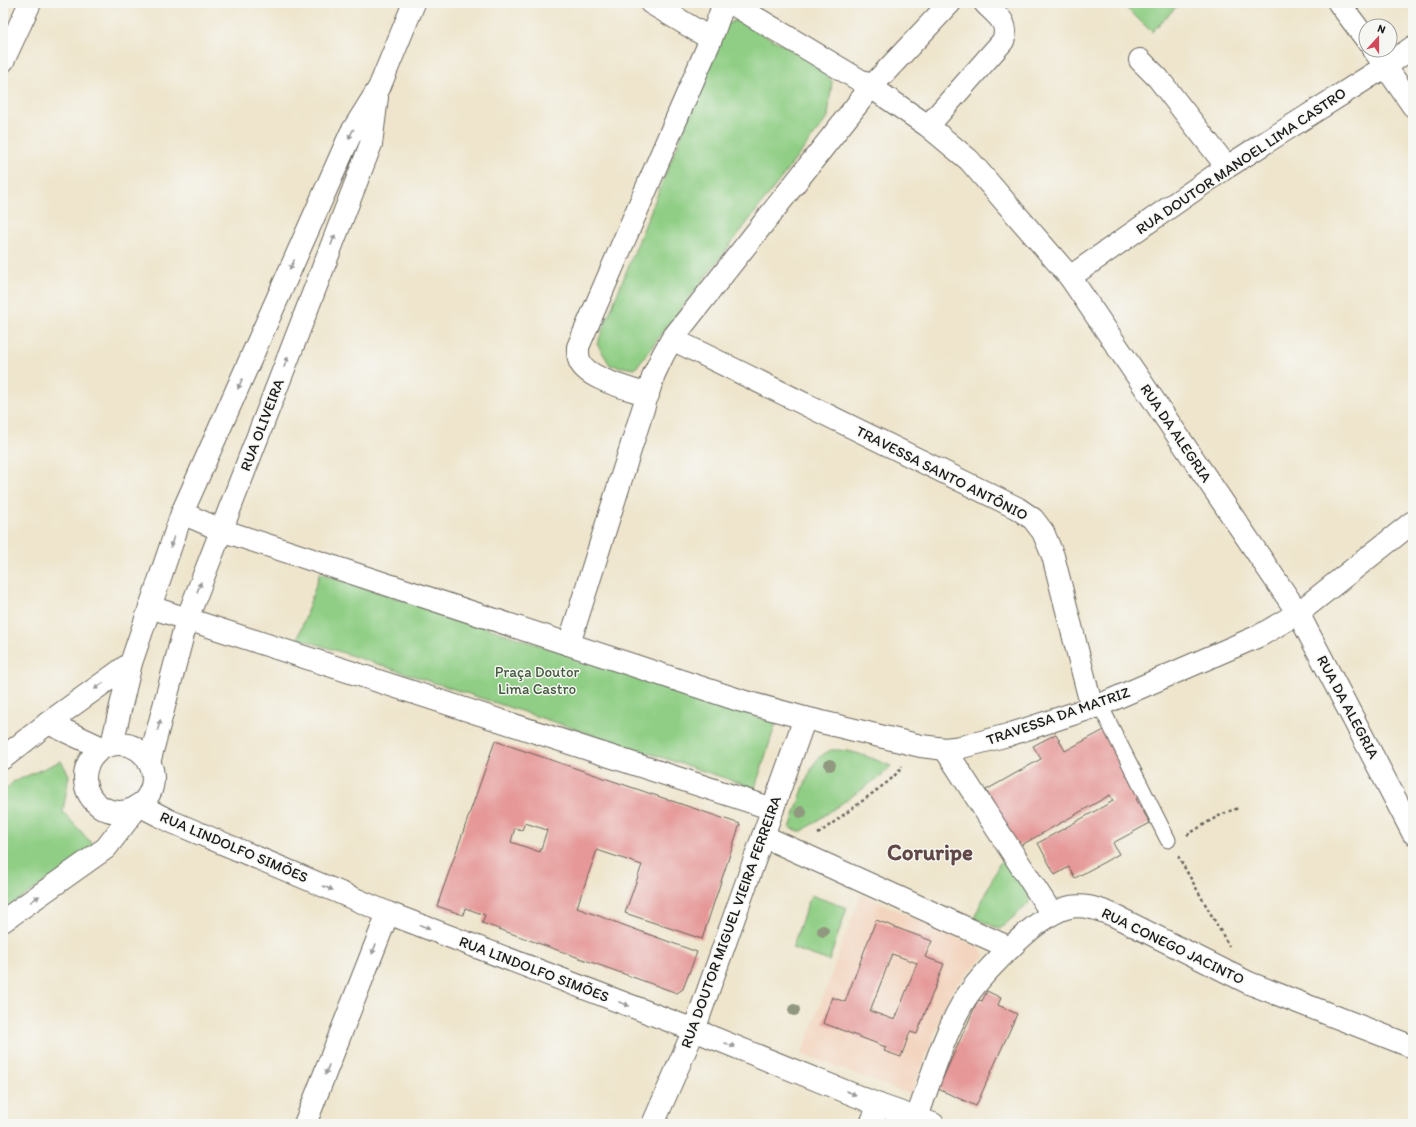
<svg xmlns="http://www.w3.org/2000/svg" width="1416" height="1127" font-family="Itim,sans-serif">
  <rect width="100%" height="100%" fill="#f6f6f2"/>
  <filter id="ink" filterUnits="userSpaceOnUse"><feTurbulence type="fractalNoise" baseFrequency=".025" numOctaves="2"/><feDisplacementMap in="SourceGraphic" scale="8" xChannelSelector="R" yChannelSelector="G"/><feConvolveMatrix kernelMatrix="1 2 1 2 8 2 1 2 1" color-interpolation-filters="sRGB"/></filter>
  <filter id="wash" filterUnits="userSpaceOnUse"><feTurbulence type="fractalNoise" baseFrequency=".012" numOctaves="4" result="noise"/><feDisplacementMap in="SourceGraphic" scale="16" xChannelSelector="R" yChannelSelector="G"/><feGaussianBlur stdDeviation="0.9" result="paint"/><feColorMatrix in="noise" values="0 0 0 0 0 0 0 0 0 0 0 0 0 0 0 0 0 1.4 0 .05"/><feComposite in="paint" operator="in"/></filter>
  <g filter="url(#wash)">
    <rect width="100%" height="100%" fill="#eee5cc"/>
    <!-- built -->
    <path fill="#f3d4be" d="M 861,894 L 979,947 L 985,956 L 957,984 L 947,1000 L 911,1095 L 802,1054 Z"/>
    <!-- green -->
    <path fill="#8fce84" stroke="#567550" d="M 1121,3 L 1180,3 L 1152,32 Z
      M 736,20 L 813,61 L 832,81 L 828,117 L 635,369 L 610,365 L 597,344 L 726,25 Z
      M 320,573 L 776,723 L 755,788 L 298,638 Z
      M 831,750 C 852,749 871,758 891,766 L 882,775 L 801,832 L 790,828 C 797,808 805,778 816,761 C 820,756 825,753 831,750 Z
      M 61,761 L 69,775 L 63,812 L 97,849 L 3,910 L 3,792 L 13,782 Z
      M 1008,856 L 1032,898 L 1028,904 L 1000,929 L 974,918 L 999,864 Z
      M 811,895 L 847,908 L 829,961 L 792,948 Z"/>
    <g id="blocks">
      <!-- building -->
      <path fill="#e59897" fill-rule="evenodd" d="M 1106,729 L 1139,797 L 1136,799 L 1150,823 L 1113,843 L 1119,854 L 1075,878 L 1069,867 L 1055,875 L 1038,843 L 1113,801 L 1110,795 L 1018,847 L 986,790 L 1041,759 L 1033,746 L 1056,734 L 1065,751 Z
        M 495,741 L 740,824 L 702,939 L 625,913 L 642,865 L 597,850 L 579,901 L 577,908 L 697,952 L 683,989 L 677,993 L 482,923 L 485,915 L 465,908 L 463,915 L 437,906 ZM 525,823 L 547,830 L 540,852 L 511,842 L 515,828 L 522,830 Z
        M 876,920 L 932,941 L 925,957 L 944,964 L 917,1034 L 910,1032 L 901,1057 L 884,1051 L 886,1047 L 823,1023 L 832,997 L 845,1002 ZM 892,954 L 917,963 L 895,1020 L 870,1011 Z
        M 987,991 L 1001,998 L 998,1005 L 1017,1014 L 976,1106 L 938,1089 L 978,1000 L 982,1001 Z"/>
    </g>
  </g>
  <g filter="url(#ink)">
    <use href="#blocks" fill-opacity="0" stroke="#66625a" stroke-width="1"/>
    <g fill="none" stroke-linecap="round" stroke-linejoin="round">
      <!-- service casing -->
      <g stroke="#66625a" stroke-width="17">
        <path id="service" d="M 1100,705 L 1168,840"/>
      </g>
      <!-- pedestrian casing -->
      <g stroke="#66625a" stroke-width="24">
        <path id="pedestrian" d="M 945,749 L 1052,914
          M 763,836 L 1010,948"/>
      </g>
      <!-- minor casing -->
      <g stroke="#66625a" stroke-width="24">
        <path id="minor" d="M 651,3 L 711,39
          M 1339,3 L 1366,39
          M 1374,50 L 1413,106
          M 1140,60 L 1158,78 L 1227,167
          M 3,61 L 30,3
          M 928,126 L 1003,41 C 1010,22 997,16 985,3
          M 1070,277 L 1227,167 L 1386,66 L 1413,47
          M 672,339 L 1017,508 L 1033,519 L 1043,532 L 1053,556 L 1092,708
          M 648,395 C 631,389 584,379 579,359 C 578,356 578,351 578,347 L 711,39 L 724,3
          M 150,607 L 773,809
          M 569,644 L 654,374 L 663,355 L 672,339 L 871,87 L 950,3
          M 3,758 L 48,723 L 102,748
          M 3,921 L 106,848 L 139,805
          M 917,1117 C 931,1079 942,1039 962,1004 C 977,978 1037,916 1066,908 C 1082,903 1098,909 1113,915 L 1249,983 L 1413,1047
          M 653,1124 L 694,1030 L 805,718
          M 871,1124 L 879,1105"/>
      </g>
      <!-- tertiary casing -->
      <g stroke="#66625a" stroke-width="24">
        <path id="tertiary" d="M 731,3 L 871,87 L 928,126 L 969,160 L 1070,277 L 1298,613 L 1413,833
          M 182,513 L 221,530 L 742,701 L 805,718 L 921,746 L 945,749 L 962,747 L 1008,735 L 1100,705 L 1261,635 L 1298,613 L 1413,522
          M 48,723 L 131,663
          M 112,744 L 131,663 L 182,513 L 351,133 L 379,88 L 414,3
          M85 778a34 34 0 1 1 68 0a34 34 0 1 1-68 0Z
          M 149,763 L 187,619 L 371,144 L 377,97
          M 139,805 L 170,821 L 388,913 L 694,1030 L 879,1105 L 933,1124
          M 305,1124 L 388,913"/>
      </g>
      <!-- path -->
      <path stroke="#66625a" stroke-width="2.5" stroke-dasharray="3 3" stroke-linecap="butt" d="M 818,834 L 889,781 L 899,771 L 902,766
        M 1187,835 C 1204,825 1220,813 1239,808
        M 1178,856 L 1229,946"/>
      <!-- service -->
      <use href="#service" stroke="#fff" stroke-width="15"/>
      <!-- pedestrian -->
      <use href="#pedestrian" stroke="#fff" stroke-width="22"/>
      <!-- minor -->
      <use href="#minor" stroke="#fff" stroke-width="22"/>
      <!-- tertiary -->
      <use href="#tertiary" stroke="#fff" stroke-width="22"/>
    </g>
    <!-- trees -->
    <g fill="#90997f">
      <circle cx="830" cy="765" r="6"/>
      <circle cx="801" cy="812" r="6"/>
      <circle cx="823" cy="931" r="6"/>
      <circle cx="794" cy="1010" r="6"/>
    </g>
    <!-- one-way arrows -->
    <defs><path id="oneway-solid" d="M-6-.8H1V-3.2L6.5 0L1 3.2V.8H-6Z"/></defs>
    <g fill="#999">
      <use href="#oneway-solid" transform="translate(351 134) rotate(117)"/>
      <use href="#oneway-solid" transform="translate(333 240) rotate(-69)"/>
      <use href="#oneway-solid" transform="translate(292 265) rotate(114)"/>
      <use href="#oneway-solid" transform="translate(286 362) rotate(-69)"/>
      <use href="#oneway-solid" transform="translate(240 384) rotate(114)"/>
      <use href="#oneway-solid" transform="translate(172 542) rotate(109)"/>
      <use href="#oneway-solid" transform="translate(199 587) rotate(-69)"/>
      <use href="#oneway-solid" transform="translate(99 686) rotate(144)"/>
      <use href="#oneway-solid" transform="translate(159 725) rotate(-75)"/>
      <use href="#oneway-solid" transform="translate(328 888) rotate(23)"/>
      <use href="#oneway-solid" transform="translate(35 899) rotate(-35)"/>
      <use href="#oneway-solid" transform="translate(425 927) rotate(21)"/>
      <use href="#oneway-solid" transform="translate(374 949) rotate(111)"/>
      <use href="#oneway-solid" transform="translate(624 1004) rotate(21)"/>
      <use href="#oneway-solid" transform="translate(730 1045) rotate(22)"/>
      <use href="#oneway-solid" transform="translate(327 1070) rotate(111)"/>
      <use href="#oneway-solid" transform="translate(851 1093) rotate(22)"/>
    </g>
  </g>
  <g text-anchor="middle" stroke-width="3" stroke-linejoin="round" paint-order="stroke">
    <!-- street labels -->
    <g font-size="15" fill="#1c1c1c" stroke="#f6f6f2">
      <text transform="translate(1241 161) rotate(-34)" y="5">RUA DOUTOR MANOEL LIMA CASTRO</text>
      <text transform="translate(262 425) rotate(-69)" y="5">RUA OLIVEIRA</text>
      <text transform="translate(1176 433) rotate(56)" y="5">RUA DA ALEGRIA</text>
      <text transform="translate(942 473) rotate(27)" y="5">TRAVESSA SANTO ANTÔNIO</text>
      <text transform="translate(1348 707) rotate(62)" y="5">RUA DA ALEGRIA</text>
      <text transform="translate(1058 716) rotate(-19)" y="5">TRAVESSA DA MATRIZ</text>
      <text transform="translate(234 847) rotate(23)" y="5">RUA LINDOLFO SIMÕES</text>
      <text transform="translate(731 922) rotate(-70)" y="5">RUA DOUTOR MIGUEL VIEIRA FERREIRA</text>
      <text transform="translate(1173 946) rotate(26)" y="5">RUA CONEGO JACINTO</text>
      <text transform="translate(534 969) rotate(21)" y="5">RUA LINDOLFO SIMÕES</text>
    </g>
    <!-- park labels -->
    <g font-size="15" fill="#445a40" stroke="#f6f6f2">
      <text x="537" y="677">Praça Doutor<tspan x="537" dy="17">Lima Castro</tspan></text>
    </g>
    <!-- town labels -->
    <g font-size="23" font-weight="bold" fill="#624747" stroke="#f6f6f2">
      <text x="930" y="860">Coruripe</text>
    </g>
  </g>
  <!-- margin -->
  <rect width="1416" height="1127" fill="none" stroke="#f6f6f2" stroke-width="16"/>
  <!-- north arrow -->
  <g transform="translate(1378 38) rotate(21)"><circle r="19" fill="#f6f6f2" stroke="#9f9f9c"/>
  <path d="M0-3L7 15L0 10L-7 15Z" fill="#d1495b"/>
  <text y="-6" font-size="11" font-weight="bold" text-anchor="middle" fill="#1c1c1c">N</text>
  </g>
</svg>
